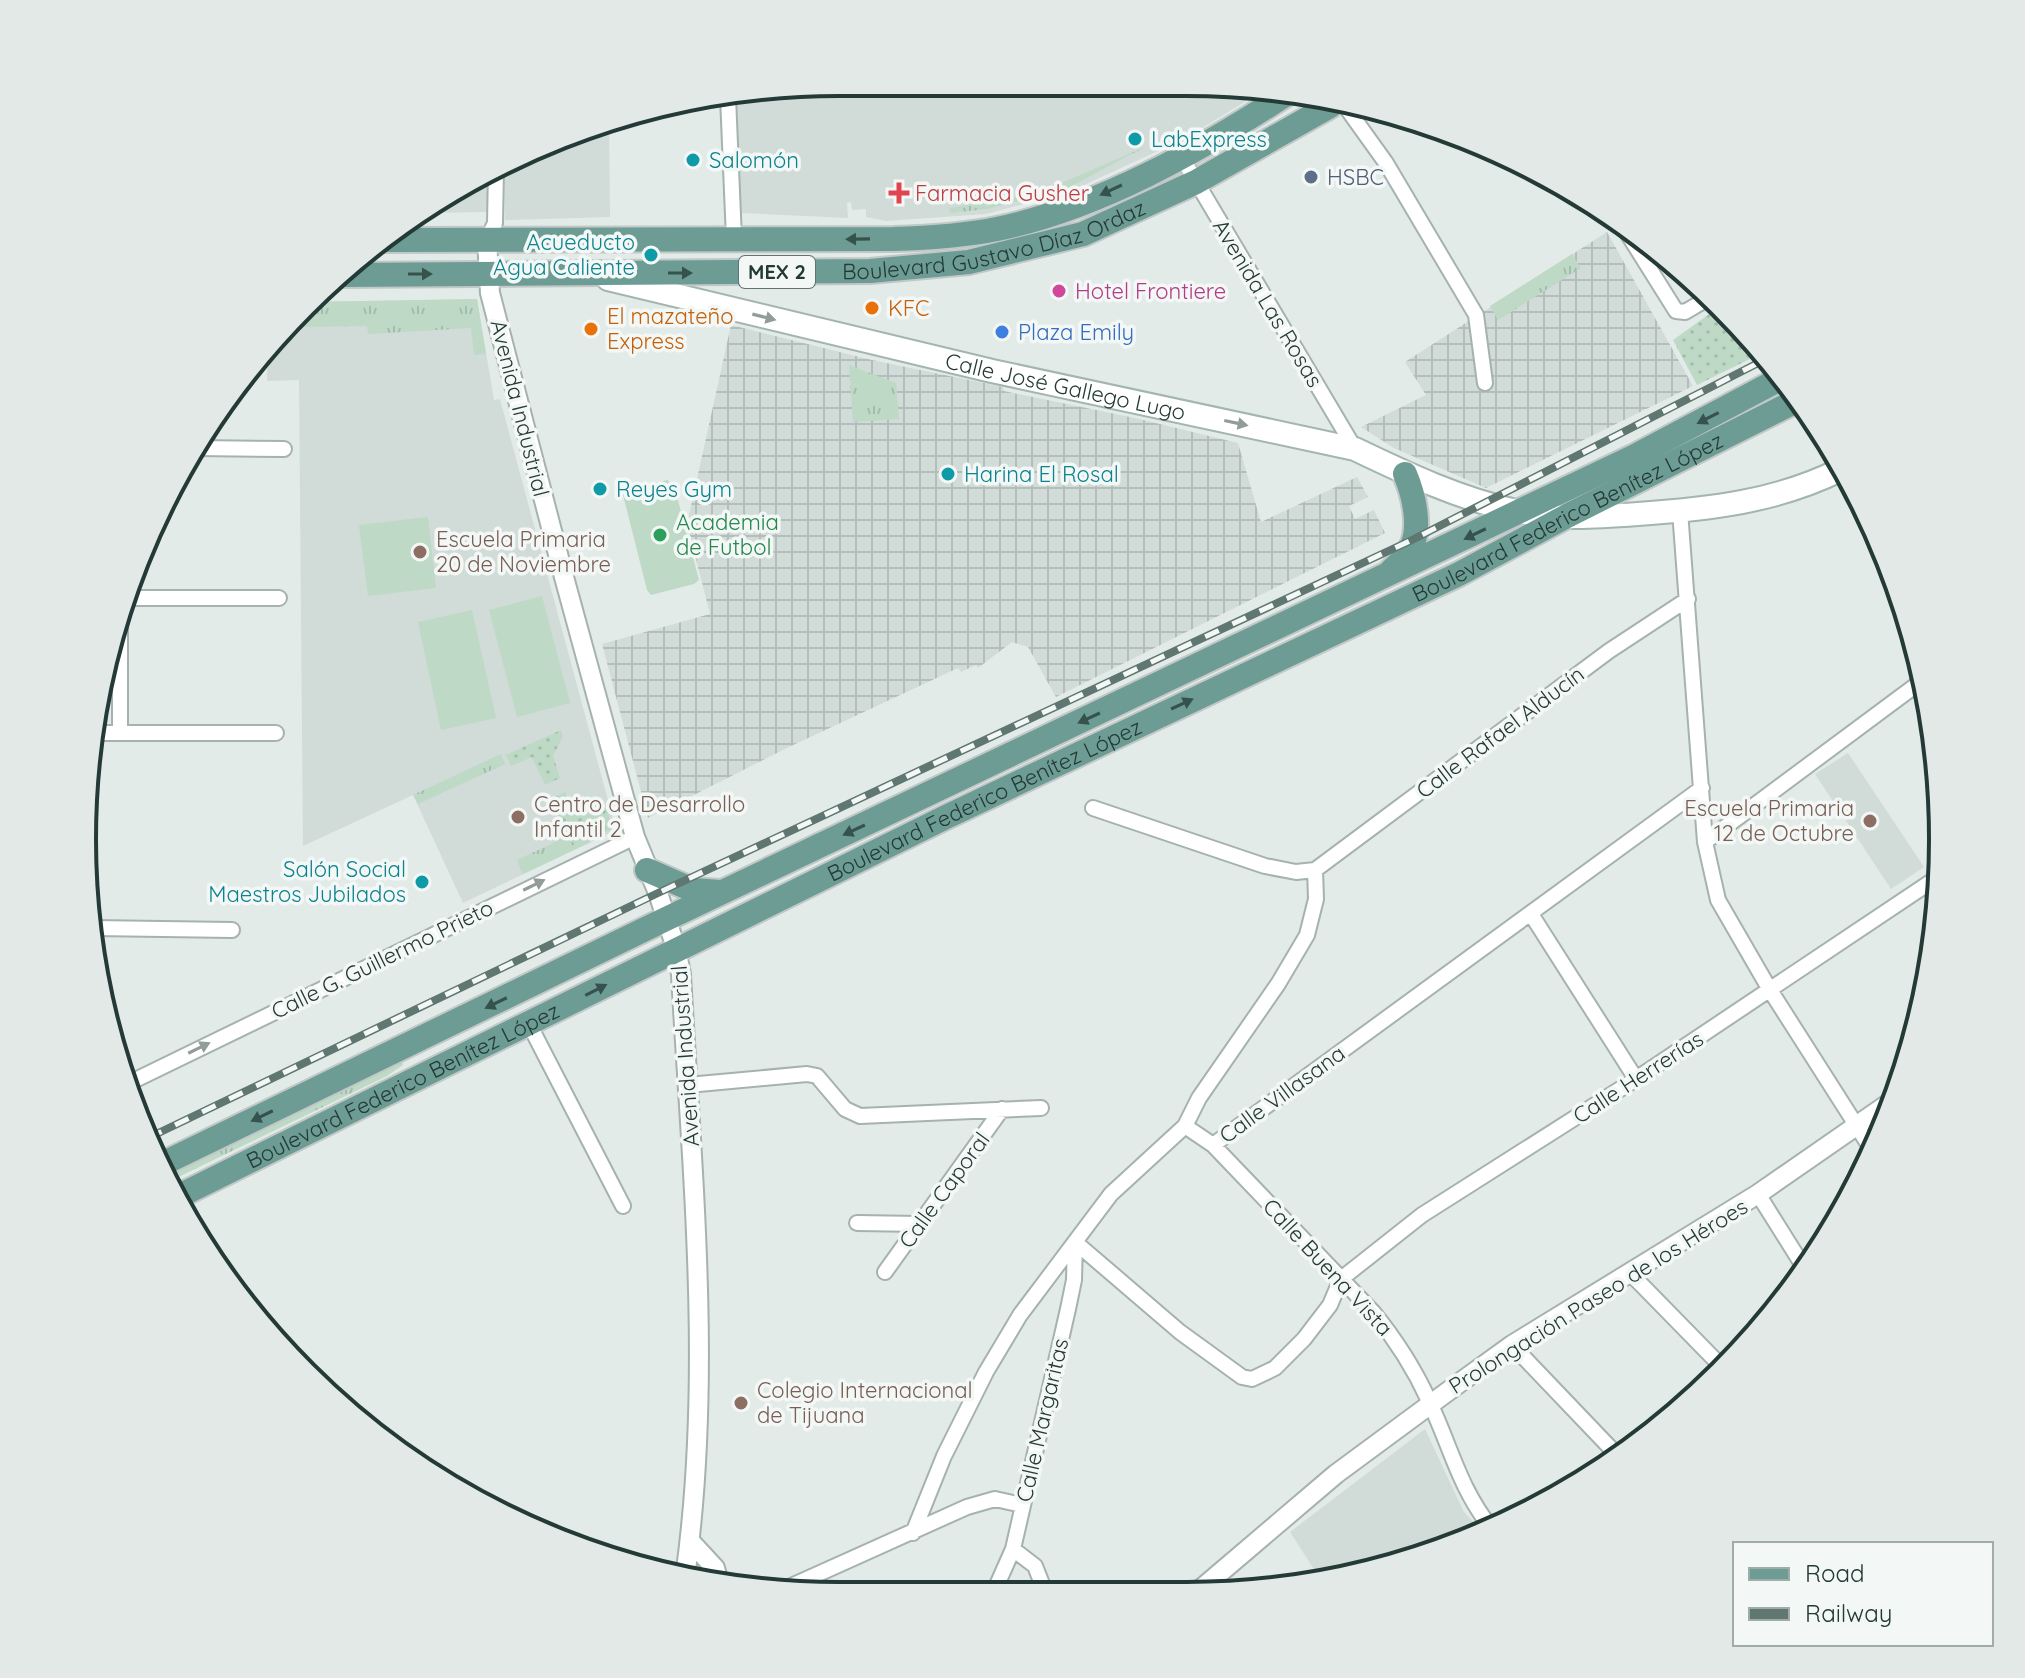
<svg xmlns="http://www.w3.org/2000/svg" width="2025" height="1678" font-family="Quicksand,sans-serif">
  <defs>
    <pattern id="industrial-grid" width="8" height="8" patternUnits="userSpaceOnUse" patternTransform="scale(2)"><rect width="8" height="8" fill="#d1dbd7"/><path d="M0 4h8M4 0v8" fill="none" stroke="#b3bdb9"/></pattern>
    <pattern id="grass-tufts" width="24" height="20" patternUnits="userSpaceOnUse" patternTransform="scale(2)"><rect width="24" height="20" fill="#bedac7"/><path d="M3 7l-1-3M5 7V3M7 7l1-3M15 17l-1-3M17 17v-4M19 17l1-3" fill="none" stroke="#a3bcac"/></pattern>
    <pattern id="park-dots" width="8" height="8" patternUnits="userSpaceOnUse" patternTransform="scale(2)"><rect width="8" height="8" fill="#bedac7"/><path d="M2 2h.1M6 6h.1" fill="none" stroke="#a3bcac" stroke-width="1.8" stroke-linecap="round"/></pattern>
  </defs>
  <rect width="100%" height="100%" fill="#e3ebe8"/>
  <!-- built -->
  <path fill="#d1dbd7" d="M 839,82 L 1236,84 L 1264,90 L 1186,138 L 1069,192 L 986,214 L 886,221 L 866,217 L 866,209 L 852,210 L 851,202 L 847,203 L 848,218 L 740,213 L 735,96 Z
    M 609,122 L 610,217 L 505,220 L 504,165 Z
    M 472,179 L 488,179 L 487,212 L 422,213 L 461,183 Z
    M 477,299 L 494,400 L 500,399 L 616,830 L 463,903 L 413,795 L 303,846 L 299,380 L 267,381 L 267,349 L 306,302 Z
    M 1848,753 L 1924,867 L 1891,889 L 1815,774 Z
    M 1425,1429 L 1464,1512 L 1483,1532 L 1381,1570 L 1321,1580 L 1290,1532 Z"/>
  <!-- industrial -->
  <path fill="url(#industrial-grid)" d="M 1607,232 L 1693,386 L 1486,488 L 1394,448 L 1361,427 L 1426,395 L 1405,362 Z
    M 731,325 L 872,360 L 1003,387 L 1004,391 L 1135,418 L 1238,443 L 1261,522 L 1357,477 L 1368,497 L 1349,506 L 1355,519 L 1374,510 L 1385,533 L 1056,697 L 1028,647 L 1012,642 L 978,668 L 976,665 L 961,672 L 958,668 L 789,747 L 648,818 L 602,644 L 710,614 L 687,524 Z"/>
  <!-- grass -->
  <path fill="url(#grass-tufts)" d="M 1145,147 L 1068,188 L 987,209 L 950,213 L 949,208 L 1036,194 Z
    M 1572,254 L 1581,268 L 1498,320 L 1490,306 Z
    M 477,299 L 486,354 L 474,355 L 471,328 L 368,334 L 367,326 L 299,327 L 299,310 L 306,302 Z
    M 849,365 L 896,383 L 899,419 L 853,422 Z
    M 501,754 L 505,764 L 418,804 L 413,795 Z
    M 568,836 L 573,847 L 590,839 L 591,842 L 523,874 L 517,860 Z
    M 402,1061 L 403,1065 L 387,1076 L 166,1183 L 160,1174 Z"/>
  <!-- park -->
  <path fill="url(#park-dots)" d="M 1722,305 L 1758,355 L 1697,385 L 1673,340 Z
    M 561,730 L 563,736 L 553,756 L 560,778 L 545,785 L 532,757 L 511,766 L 506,755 Z
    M 565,792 L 572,813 L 596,814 L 607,809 L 612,829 L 573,847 L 551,799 Z"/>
  <!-- garden -->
  <path fill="#bedac7" d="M 667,480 L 674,485 L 699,580 L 694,584 L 651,595 L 647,590 L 623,495 L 628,490 Z
    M 428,517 L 436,588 L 368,596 L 359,525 Z
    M 542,596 L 570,703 L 517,717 L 489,610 Z
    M 472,610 L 496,718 L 441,730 L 418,622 Z"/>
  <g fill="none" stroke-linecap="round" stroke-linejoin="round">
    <!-- minor casing -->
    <g stroke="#a6b2af" stroke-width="18">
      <path id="minor" d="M 728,97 L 734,239
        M 1348,110 L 1386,163 L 1476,315 L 1485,383
        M 1181,156 L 1355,449
        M 1619,220 L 1676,311 L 1685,312 L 1712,296
        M 487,240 L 495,223 L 496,169
        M 195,448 L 284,449
        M 1680,511 L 1705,842 L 1718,900 L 1770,990 L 1872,1150
        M 122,598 L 279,598
        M 95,733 L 276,733
        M 120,733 L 120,605
        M 1093,808 L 1265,866 L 1296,872 L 1315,870 L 1609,651 L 1688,599
        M 1705,842 L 1923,680
        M 1531,914 L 1636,1079
        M 93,928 L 232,930
        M 529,1024 L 623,1206
        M 129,1083 L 635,837
        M 688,1085 L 807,1074 L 817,1076 L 845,1109 L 860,1116 L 1041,1108
        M 1185,1126 L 1199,1098 L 1278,984 L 1307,935 L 1316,899 L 1315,870
        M 1213,1145 L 1373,1312 C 1396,1340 1414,1368 1429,1401 C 1451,1447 1459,1488 1492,1529
        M 1758,1194 L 1805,1269
        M 857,1223 L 920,1224
        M 1075,1242 L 1180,1332 L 1242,1377 L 1252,1379 L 1275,1368 L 1304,1339 L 1330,1305 L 1341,1279 L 1422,1215 L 1636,1079 L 1938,877
        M 885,1272 L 1002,1109
        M 1631,1274 L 1723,1368
        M 1512,1345 L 1619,1457
        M 913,1533 L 944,1456 L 986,1372 L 1020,1315 L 1111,1194 L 1185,1126 L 1213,1145 L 1702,788
        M 1013,1549 L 1035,1566 L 1046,1594
        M 778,1592 L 967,1507 L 995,1499 L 1022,1505
        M 993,1594 L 1013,1549 L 1068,1309 L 1074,1280 L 1075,1242"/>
    </g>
    <!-- tertiary casing -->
    <g stroke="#a6b2af" stroke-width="22">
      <path id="tertiary" d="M 487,240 L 490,293 L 564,577 L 635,837 L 658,893 L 676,948 L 681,974 C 692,1175 713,1377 685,1577
        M 690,1541 L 715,1568 L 719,1583
        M 1195,1594 L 1336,1474 L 1462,1381 L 1512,1345 L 1758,1194 L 1895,1099"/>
    </g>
    <!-- secondary casing -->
    <g stroke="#a2b5b0" stroke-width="26">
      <g id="secondary">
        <path id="s1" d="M 608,279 L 992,371 L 1355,449 C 1407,474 1460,499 1516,511 C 1555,520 1598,517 1638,514 C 1709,509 1775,502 1840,470"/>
      </g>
    </g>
    <!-- primary casing -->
    <g stroke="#c2c8c7" stroke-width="28">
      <g id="primary">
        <path d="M 386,240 L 893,239 C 928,238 963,236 997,229 C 1098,208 1199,151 1285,95"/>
        <path id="s2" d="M 342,275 L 870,271 L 969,262 L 1083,234 L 1196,182 L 1330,106"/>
        <path d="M 1392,570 C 1398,564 1406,558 1410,550 C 1422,529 1414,495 1405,474"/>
        <path d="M 647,870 L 693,890 L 720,892"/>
        <path d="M 158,1166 L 666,919 L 1633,457 L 1776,381"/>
        <path id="s3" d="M 175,1198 L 946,817 L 1459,574 L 1567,516 L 1792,403"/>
      </g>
    </g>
    <!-- minor -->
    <use href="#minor" stroke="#fff" stroke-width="14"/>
    <!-- tertiary -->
    <use href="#tertiary" stroke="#fff" stroke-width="18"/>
    <!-- secondary -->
    <use href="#secondary" stroke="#fff" stroke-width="22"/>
    <!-- primary -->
    <use href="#primary" stroke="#6c9c93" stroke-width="24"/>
    <!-- rail casing -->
    <g stroke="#5f7671" stroke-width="8">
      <path id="rail" d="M 148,1138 L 658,893 L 1414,539 L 1762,361"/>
    </g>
    <!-- rail -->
    <use href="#rail" stroke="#f3f8f6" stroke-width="5" stroke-dasharray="15" stroke-linecap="butt"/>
  </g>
  <!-- one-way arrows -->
  <defs><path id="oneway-solid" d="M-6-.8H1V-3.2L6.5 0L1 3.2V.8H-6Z" transform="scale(2)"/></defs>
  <g fill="#36524d">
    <use href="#oneway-solid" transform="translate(1111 190) rotate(155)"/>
    <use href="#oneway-solid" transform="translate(858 239) rotate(179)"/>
    <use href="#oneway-solid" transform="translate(680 273)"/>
    <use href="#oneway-solid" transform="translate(420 274)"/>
    <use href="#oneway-solid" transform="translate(1708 418) rotate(153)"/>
    <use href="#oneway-solid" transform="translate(1475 534) rotate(154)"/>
    <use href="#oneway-solid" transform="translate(1182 704) rotate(-25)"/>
    <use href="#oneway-solid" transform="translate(1089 718) rotate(155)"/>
    <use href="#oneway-solid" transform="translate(854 830) rotate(155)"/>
    <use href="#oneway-solid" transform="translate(596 990) rotate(-27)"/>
    <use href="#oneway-solid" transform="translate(496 1003) rotate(154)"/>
    <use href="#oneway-solid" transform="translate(262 1116) rotate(154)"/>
  </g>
  <g fill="#929c9a">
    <use href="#oneway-solid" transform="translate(764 317) rotate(14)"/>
    <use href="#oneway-solid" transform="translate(1236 423) rotate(12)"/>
    <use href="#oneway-solid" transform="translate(534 885) rotate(-26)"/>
    <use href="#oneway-solid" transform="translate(199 1048) rotate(-26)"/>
  </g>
  <!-- markers -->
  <g fill="#0f9aa8" stroke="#f3f8f6" stroke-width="3">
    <circle cx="1135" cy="139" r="8"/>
    <circle cx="693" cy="160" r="8"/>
    <circle cx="651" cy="255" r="8"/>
    <circle cx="948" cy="474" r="8"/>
    <circle cx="600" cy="489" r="8"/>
    <circle cx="422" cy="882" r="8"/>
  </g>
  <circle fill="#5c6f8a" stroke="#f3f8f6" stroke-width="3" cx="1311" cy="177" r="8"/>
  <path fill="#e0444e" stroke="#f3f8f6" stroke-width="3" d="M895 181h8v8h8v8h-8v8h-8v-8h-8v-8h8z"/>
  <circle fill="#d1479c" stroke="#f3f8f6" stroke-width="3" cx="1059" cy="291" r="8"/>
  <g fill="#e8710a" stroke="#f3f8f6" stroke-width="3">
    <circle cx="872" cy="308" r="8"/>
    <circle cx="591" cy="329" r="8"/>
  </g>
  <circle fill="#3f7fe0" stroke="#f3f8f6" stroke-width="3" cx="1002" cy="332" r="8"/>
  <circle fill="#2e9e5b" stroke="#f3f8f6" stroke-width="3" cx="660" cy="535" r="8"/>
  <g fill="#8d6e63" stroke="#f3f8f6" stroke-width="3">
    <circle cx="420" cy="552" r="8"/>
    <circle cx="518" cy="817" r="8"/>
    <circle cx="1870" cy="821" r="8"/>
    <circle cx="741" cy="1403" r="8"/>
  </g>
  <g text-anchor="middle" stroke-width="7" stroke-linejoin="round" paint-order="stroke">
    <!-- shield labels -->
    <rect fill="#f3f8f6" stroke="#627370" stroke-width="2" x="739" y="256" width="76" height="32" rx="6"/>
    <g font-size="20" font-weight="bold" fill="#243a36">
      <text x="777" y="279">MEX 2</text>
    </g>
    <!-- culture labels -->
    <g font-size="22" fill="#0d838f" stroke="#f3f8f6" text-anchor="start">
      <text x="1151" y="147">LabExpress</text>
      <text x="709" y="168">Salomón</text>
      <text x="635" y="250" text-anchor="end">Acueducto<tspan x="635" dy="25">Agua Caliente</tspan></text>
      <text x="964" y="482">Harina El Rosal</text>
      <text x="616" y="497">Reyes Gym</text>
      <text x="406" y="877" text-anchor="end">Salón Social<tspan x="406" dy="25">Maestros Jubilados</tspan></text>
    </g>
    <!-- service labels -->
    <g font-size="22" fill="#4e5e75" stroke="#f3f8f6" text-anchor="start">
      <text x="1327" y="185">HSBC</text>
    </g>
    <!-- health labels -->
    <g font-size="22" fill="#be3a42" stroke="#f3f8f6" text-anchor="start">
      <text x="915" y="201">Farmacia Gusher</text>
    </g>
    <!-- street labels -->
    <g font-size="22" fill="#243a36" stroke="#f3f8f6">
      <text dy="8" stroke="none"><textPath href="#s2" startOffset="656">Boulevard Gustavo Díaz Ordaz</textPath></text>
      <text transform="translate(1268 303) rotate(59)" y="8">Avenida Las Rosas</text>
      <text dy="8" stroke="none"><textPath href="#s1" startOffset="470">Calle José Gallego Lugo</textPath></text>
      <text transform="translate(520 408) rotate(76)" y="8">Avenida Industrial</text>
      <text dy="8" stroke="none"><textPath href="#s3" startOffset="1550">Boulevard Federico Benítez López</textPath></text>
      <text transform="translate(1500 732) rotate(-37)" y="8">Calle Rafael Alducín</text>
      <text dy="8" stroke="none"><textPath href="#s3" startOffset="902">Boulevard Federico Benítez López</textPath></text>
      <text transform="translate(382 959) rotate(-26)" y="8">Calle G. Guillermo Prieto</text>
      <text transform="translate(685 1056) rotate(-94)" y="8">Avenida Industrial</text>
      <text transform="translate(1638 1077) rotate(-33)" y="8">Calle Herrerías</text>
      <text dy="8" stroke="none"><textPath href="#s3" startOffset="254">Boulevard Federico Benítez López</textPath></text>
      <text transform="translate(1282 1094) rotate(-36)" y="8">Calle Villasana</text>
      <text transform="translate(944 1190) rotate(-54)" y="8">Calle Caporal</text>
      <text transform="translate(1328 1267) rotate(47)" y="8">Calle Buena Vista</text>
      <text transform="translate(1598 1296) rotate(-32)" y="8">Prolongación Paseo de los Héroes</text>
      <text transform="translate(1042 1420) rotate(-77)" y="8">Calle Margaritas</text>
    </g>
    <!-- hotel labels -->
    <g font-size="22" fill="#b23c85" stroke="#f3f8f6" text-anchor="start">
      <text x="1075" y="299">Hotel Frontiere</text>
    </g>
    <!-- food labels -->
    <g font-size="22" fill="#c56008" stroke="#f3f8f6" text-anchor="start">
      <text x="888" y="316">KFC</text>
      <text x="607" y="324">El mazateño<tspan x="607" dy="25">Express</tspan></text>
    </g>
    <!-- shop labels -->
    <g font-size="22" fill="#366cbe" stroke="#f3f8f6" text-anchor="start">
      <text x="1018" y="340">Plaza Emily</text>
    </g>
    <!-- leisure labels -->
    <g font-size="22" fill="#27864d" stroke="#f3f8f6" text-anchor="start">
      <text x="676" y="530">Academia<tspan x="676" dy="25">de Futbol</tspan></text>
    </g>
    <!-- education labels -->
    <g font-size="22" fill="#785e54" stroke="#f3f8f6" text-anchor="start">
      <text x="436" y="547">Escuela Primaria<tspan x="436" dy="25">20 de Noviembre</tspan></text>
      <text x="534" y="812">Centro de Desarrollo<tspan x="534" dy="25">Infantil 2</tspan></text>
      <text x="1854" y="816" text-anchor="end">Escuela Primaria<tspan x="1854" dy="25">12 de Octubre</tspan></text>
      <text x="757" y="1398">Colegio Internacional<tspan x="757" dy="25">de Tijuana</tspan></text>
    </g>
  </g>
  <!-- crop -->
  <path d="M0 0H2025V1678H0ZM839 96H1186A743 743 0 0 1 1929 839V839A743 743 0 0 1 1186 1582H839A743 743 0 0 1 96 839V839A743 743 0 0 1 839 96Z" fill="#e2e9e7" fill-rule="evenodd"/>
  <path fill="none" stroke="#243a36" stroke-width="4" d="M839 96H1186A743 743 0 0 1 1929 839V839A743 743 0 0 1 1186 1582H839A743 743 0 0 1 96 839V839A743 743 0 0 1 839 96Z"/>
  <!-- legend -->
  <rect x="1733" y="1542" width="260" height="104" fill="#f3f8f6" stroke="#a0aca9" stroke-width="2"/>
  <rect x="1749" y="1568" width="40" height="12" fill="#6c9c93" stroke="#a0aca9" stroke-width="2"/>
  <text x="1805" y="1582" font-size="24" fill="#243a36">Road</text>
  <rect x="1749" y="1608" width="40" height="12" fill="#5f7671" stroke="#a0aca9" stroke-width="2"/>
  <text x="1805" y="1622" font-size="24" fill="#243a36">Railway</text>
</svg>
